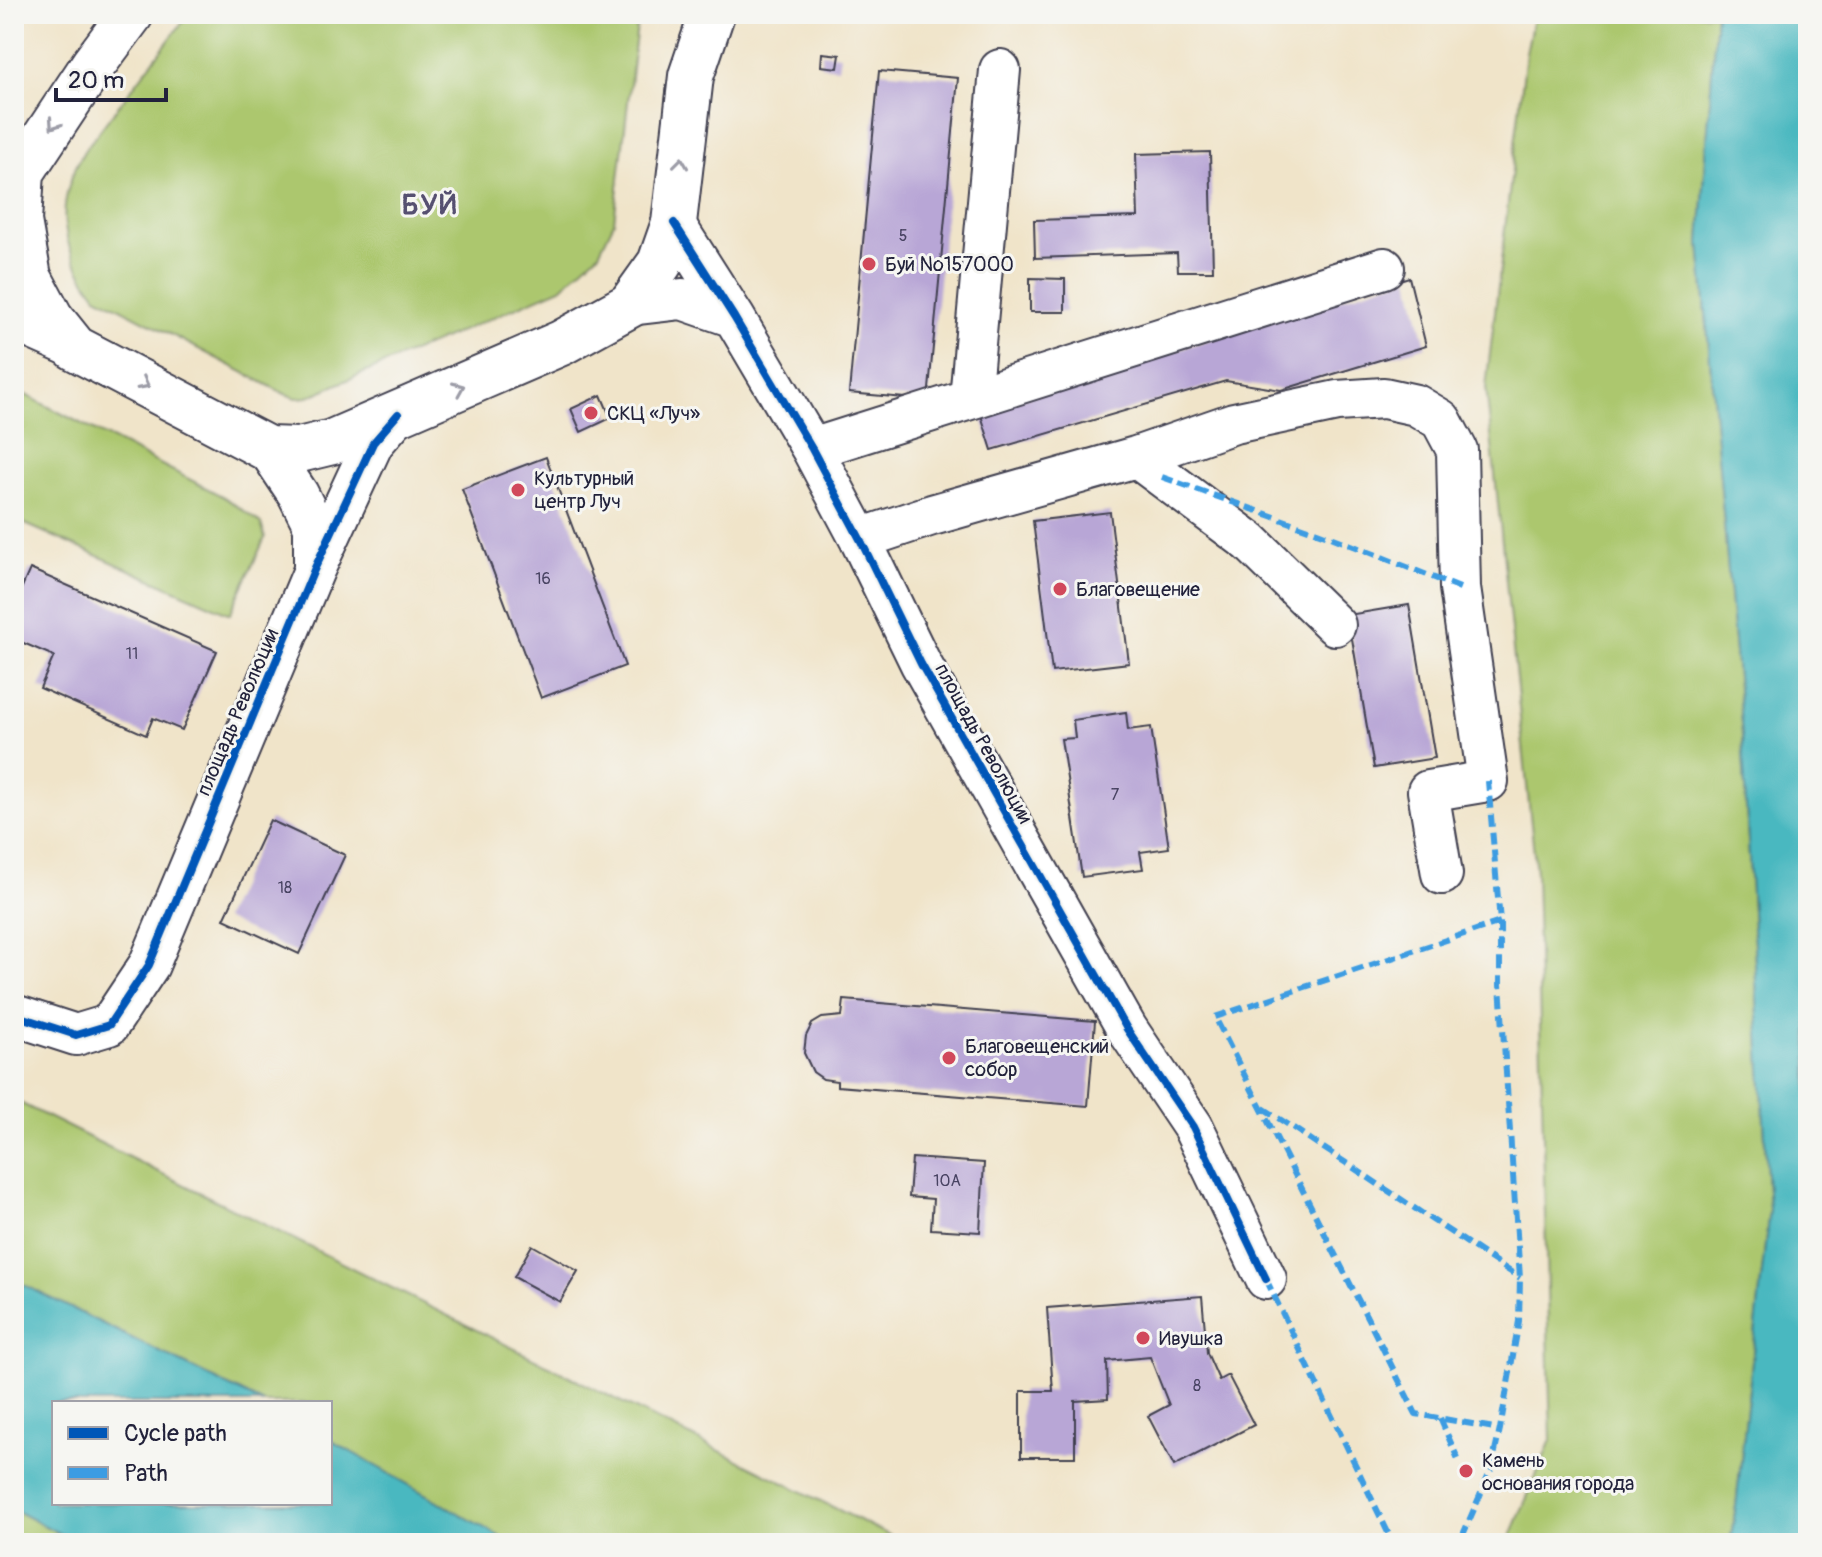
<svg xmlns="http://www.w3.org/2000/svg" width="1822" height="1557" font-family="Pangolin,sans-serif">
  <rect width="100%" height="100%" fill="#f6f6f2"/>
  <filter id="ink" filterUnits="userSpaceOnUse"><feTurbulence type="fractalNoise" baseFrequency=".0125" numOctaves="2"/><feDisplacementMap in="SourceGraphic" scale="16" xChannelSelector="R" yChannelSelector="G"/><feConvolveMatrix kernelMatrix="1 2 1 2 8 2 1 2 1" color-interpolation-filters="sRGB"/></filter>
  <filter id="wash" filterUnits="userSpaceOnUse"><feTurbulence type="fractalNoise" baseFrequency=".006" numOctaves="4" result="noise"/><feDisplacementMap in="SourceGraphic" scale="32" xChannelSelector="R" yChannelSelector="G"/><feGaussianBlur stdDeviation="1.8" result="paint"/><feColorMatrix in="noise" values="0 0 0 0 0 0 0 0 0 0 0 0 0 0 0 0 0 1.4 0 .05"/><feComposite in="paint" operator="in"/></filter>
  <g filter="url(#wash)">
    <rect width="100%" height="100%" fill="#f0e4c9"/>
    <!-- green -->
    <path fill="#acc76e" stroke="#677454" stroke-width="2" d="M 189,14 L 633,14 L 637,25 L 614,222 L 599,253 L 561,288 L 308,397 L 296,398 L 285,394 L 97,296 C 60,249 53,205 84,151 Z
      M 1534,14 L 1716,14 L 1700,243 L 1742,735 L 1769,1209 L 1736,1506 L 1730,1543 L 1508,1543 L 1551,1440 L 1536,873 L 1486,387 L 1526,53 Z
      M 14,389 L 224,497 L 261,523 L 265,538 L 230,614 L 14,519 Z
      M 14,1100 L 905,1543 L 511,1543 L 330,1440 L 330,1403 L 263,1403 L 14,1280 Z
      M 14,1510 L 78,1543 L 14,1543 Z"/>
    <!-- water -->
    <path fill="#49b8c0" stroke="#366d7e" stroke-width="2" d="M 1716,14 L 1808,14 L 1808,1543 L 1730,1543 L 1736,1506 L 1769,1209 L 1742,735 L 1700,243 Z
      M 14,1280 L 263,1403 L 54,1403 L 54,1503 L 330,1503 L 330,1440 L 511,1543 L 78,1543 L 14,1510 Z"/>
    <g id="blocks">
      <!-- building -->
      <path fill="#b8a6d6" d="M 822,53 L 840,55 L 838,68 L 821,66 Z
        M 879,71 L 958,78 L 928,400 L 849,393 Z
        M 1210,152 L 1213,271 L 1178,271 L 1177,253 L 1035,258 L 1034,220 L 1138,217 L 1136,154 Z
        M 1409,277 L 1426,346 L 1281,390 L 1226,381 L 992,450 L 980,412 Z
        M 1030,278 L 1065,279 L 1065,312 L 1030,312 Z
        M 601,395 L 611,418 L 581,432 L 571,409 Z
        M 546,457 L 625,666 L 541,698 L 462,489 Z
        M 1110,512 L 1129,663 L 1052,672 L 1033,521 Z
        M 30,569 L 217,651 L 182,730 L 153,718 L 146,735 L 40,688 L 54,656 L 14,639 L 14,605 Z
        M 1409,605 L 1435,758 L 1374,768 L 1348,615 Z
        M 1126,712 L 1128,730 L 1151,727 L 1169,848 L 1140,852 L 1143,869 L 1082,877 L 1061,739 L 1075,738 L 1073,720 Z
        M 270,820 L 345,855 L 299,954 L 224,919 Z
        M 844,1000 L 1095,1021 L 1088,1106 L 837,1086 L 837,1081 L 823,1079 L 813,1072 L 804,1053 L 806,1036 L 812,1024 L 822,1018 L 842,1016 Z
        M 912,1158 L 984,1163 L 980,1232 L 931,1229 L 933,1199 L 909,1197 Z
        M 532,1245 L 578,1271 L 560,1302 L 514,1277 Z
        M 1202,1296 L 1207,1353 L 1219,1380 L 1228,1375 L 1254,1425 L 1174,1466 L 1148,1416 L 1169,1405 L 1150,1357 L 1107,1361 L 1108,1399 L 1075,1401 L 1075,1457 L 1021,1457 L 1021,1391 L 1053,1391 L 1047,1308 Z"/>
    </g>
  </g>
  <g filter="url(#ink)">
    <use href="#blocks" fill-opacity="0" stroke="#413f50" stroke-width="2"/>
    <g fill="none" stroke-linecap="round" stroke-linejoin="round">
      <!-- minor casing -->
      <g stroke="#413f50" stroke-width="44">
        <path id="minor" d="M 674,223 L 734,317 L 812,449 L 860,539 L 921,664 L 1127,1029 L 1193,1127 L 1266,1279
          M 630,305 L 682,299 L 734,317
          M 14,321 L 75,348
          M 970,399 L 1000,70
          M 268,449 L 298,494 L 314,526 L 314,566
          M 812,449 L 1384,268
          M 1136,457 L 1250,542 L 1335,625
          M 860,539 L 932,515 L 1136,457 L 1234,423 L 1337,401 L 1384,398 L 1416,405 L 1441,420 L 1457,450 L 1460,588 L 1488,781 L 1428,791 L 1442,874
          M 14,1015 L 76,1035 L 109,1025 L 149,965 L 314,570 L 373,443 L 398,414"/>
      </g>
      <!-- major casing -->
      <g stroke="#413f50" stroke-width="48">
        <path id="major" d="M 131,14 L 93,65 L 22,172 L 19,221 L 29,277 L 51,318 L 75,348 L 268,449 L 299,450 L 332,442 L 561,343 L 630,305 L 660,263 L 674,223 L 691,76 L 712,14"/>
      </g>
      <!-- minor -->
      <use href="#minor" stroke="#fff" stroke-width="40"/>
      <!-- major -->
      <use href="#major" stroke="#fff" stroke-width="44"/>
      <!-- quiet -->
      <path stroke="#3c9ce2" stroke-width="6" stroke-dasharray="12 6" stroke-linecap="butt" d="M 1162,477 L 1331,537 L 1460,588
        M 1500,922 L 1215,1017 L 1416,1414 L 1500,1429
        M 1263,1108 L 1520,1278
        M 1266,1279 L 1393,1543
        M 1440,1418 L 1458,1459
        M 1462,1537 L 1491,1470 L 1500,1429 L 1519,1321 L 1520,1278 L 1500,985 L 1500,922 L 1488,781"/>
      <!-- cycleway casing -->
      <g stroke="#f6f6f2" stroke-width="13">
        <path id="cycleway" d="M 674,223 L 734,317 L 812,449 L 860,539 L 921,664 L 1127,1029 L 1193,1127 L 1266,1279
          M 14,1015 L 76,1035 L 109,1025 L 149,965 L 314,570 L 373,443 L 398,414"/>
      </g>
      <!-- cycleway -->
      <use href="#cycleway" stroke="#0057b8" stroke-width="8"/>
    </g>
    <!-- one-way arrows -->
    <defs><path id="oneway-chevron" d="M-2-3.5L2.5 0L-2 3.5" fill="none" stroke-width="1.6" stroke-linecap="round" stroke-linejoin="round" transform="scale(2)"/></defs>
    <g stroke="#9c9ca7">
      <use href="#oneway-chevron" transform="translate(54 124) rotate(124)"/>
      <use href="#oneway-chevron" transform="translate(681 163) rotate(-83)"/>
      <use href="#oneway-chevron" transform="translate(144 384) rotate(28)"/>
      <use href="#oneway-chevron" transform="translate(459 388) rotate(-23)"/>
    </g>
  </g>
  <!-- markers -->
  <g fill="#d1495b" stroke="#f6f6f2" stroke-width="3">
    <circle cx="869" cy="264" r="8"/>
    <circle cx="591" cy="413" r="8"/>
    <circle cx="518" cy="490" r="8"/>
    <circle cx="1060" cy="589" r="8"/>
    <circle cx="949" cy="1058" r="8"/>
    <circle cx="1143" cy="1338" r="8"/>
    <circle cx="1466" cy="1471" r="8"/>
  </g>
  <g text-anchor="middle" stroke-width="6" stroke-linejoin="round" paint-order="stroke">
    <!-- number labels -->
    <g font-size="16" fill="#484362">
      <text x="903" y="241">5</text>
      <text x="543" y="584">16</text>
      <text x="132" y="659">11</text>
      <text x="1115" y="800">7</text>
      <text x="285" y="893">18</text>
      <text x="947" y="1186">10А</text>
      <text x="1197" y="1391">8</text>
    </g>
    <!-- poi labels -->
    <g font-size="20" fill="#22223b" stroke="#f6f6f2" text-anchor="start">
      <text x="885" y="271">Буй №157000</text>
      <text x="607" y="420">СКЦ «Луч»</text>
      <text x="534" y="485">Культурный<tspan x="534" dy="23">центр Луч</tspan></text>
      <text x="1076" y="596">Благовещение</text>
      <text x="965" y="1053">Благовещенский<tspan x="965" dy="23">собор</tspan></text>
      <text x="1159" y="1345">Ивушка</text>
      <text x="1482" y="1467">Камень<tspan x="1482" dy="23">основания города</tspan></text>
    </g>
    <!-- street labels -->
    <g font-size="20" fill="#22223b" stroke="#f6f6f2">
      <text transform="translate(237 712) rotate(-67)" y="7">площадь Революции</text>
      <text transform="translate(984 743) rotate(61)" y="7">площадь Революции</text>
    </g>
    <!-- district labels -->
    <g font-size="28" font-weight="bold" letter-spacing="2" fill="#565071" stroke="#f6f6f2">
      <text x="430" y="214">БУЙ</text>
    </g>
  </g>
  <!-- margin -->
  <rect width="1822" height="1557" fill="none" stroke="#f6f6f2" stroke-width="48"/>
  <!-- legend -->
  <rect x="52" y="1401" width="280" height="104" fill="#f6f6f2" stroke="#a1a1a9" stroke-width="2"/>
  <rect x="68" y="1427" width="40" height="12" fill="#0057b8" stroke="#a1a1a9" stroke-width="2"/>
  <text x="124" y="1441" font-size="24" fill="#22223b">Cycle path</text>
  <rect x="68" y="1467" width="40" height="12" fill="#3c9ce2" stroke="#a1a1a9" stroke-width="2"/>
  <text x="124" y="1481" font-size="24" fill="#22223b">Path</text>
  <!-- scale -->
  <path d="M56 88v12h110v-12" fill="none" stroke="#22223b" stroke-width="4"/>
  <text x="68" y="88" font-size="24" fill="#22223b" stroke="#f6f6f2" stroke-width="6" paint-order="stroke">20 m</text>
</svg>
